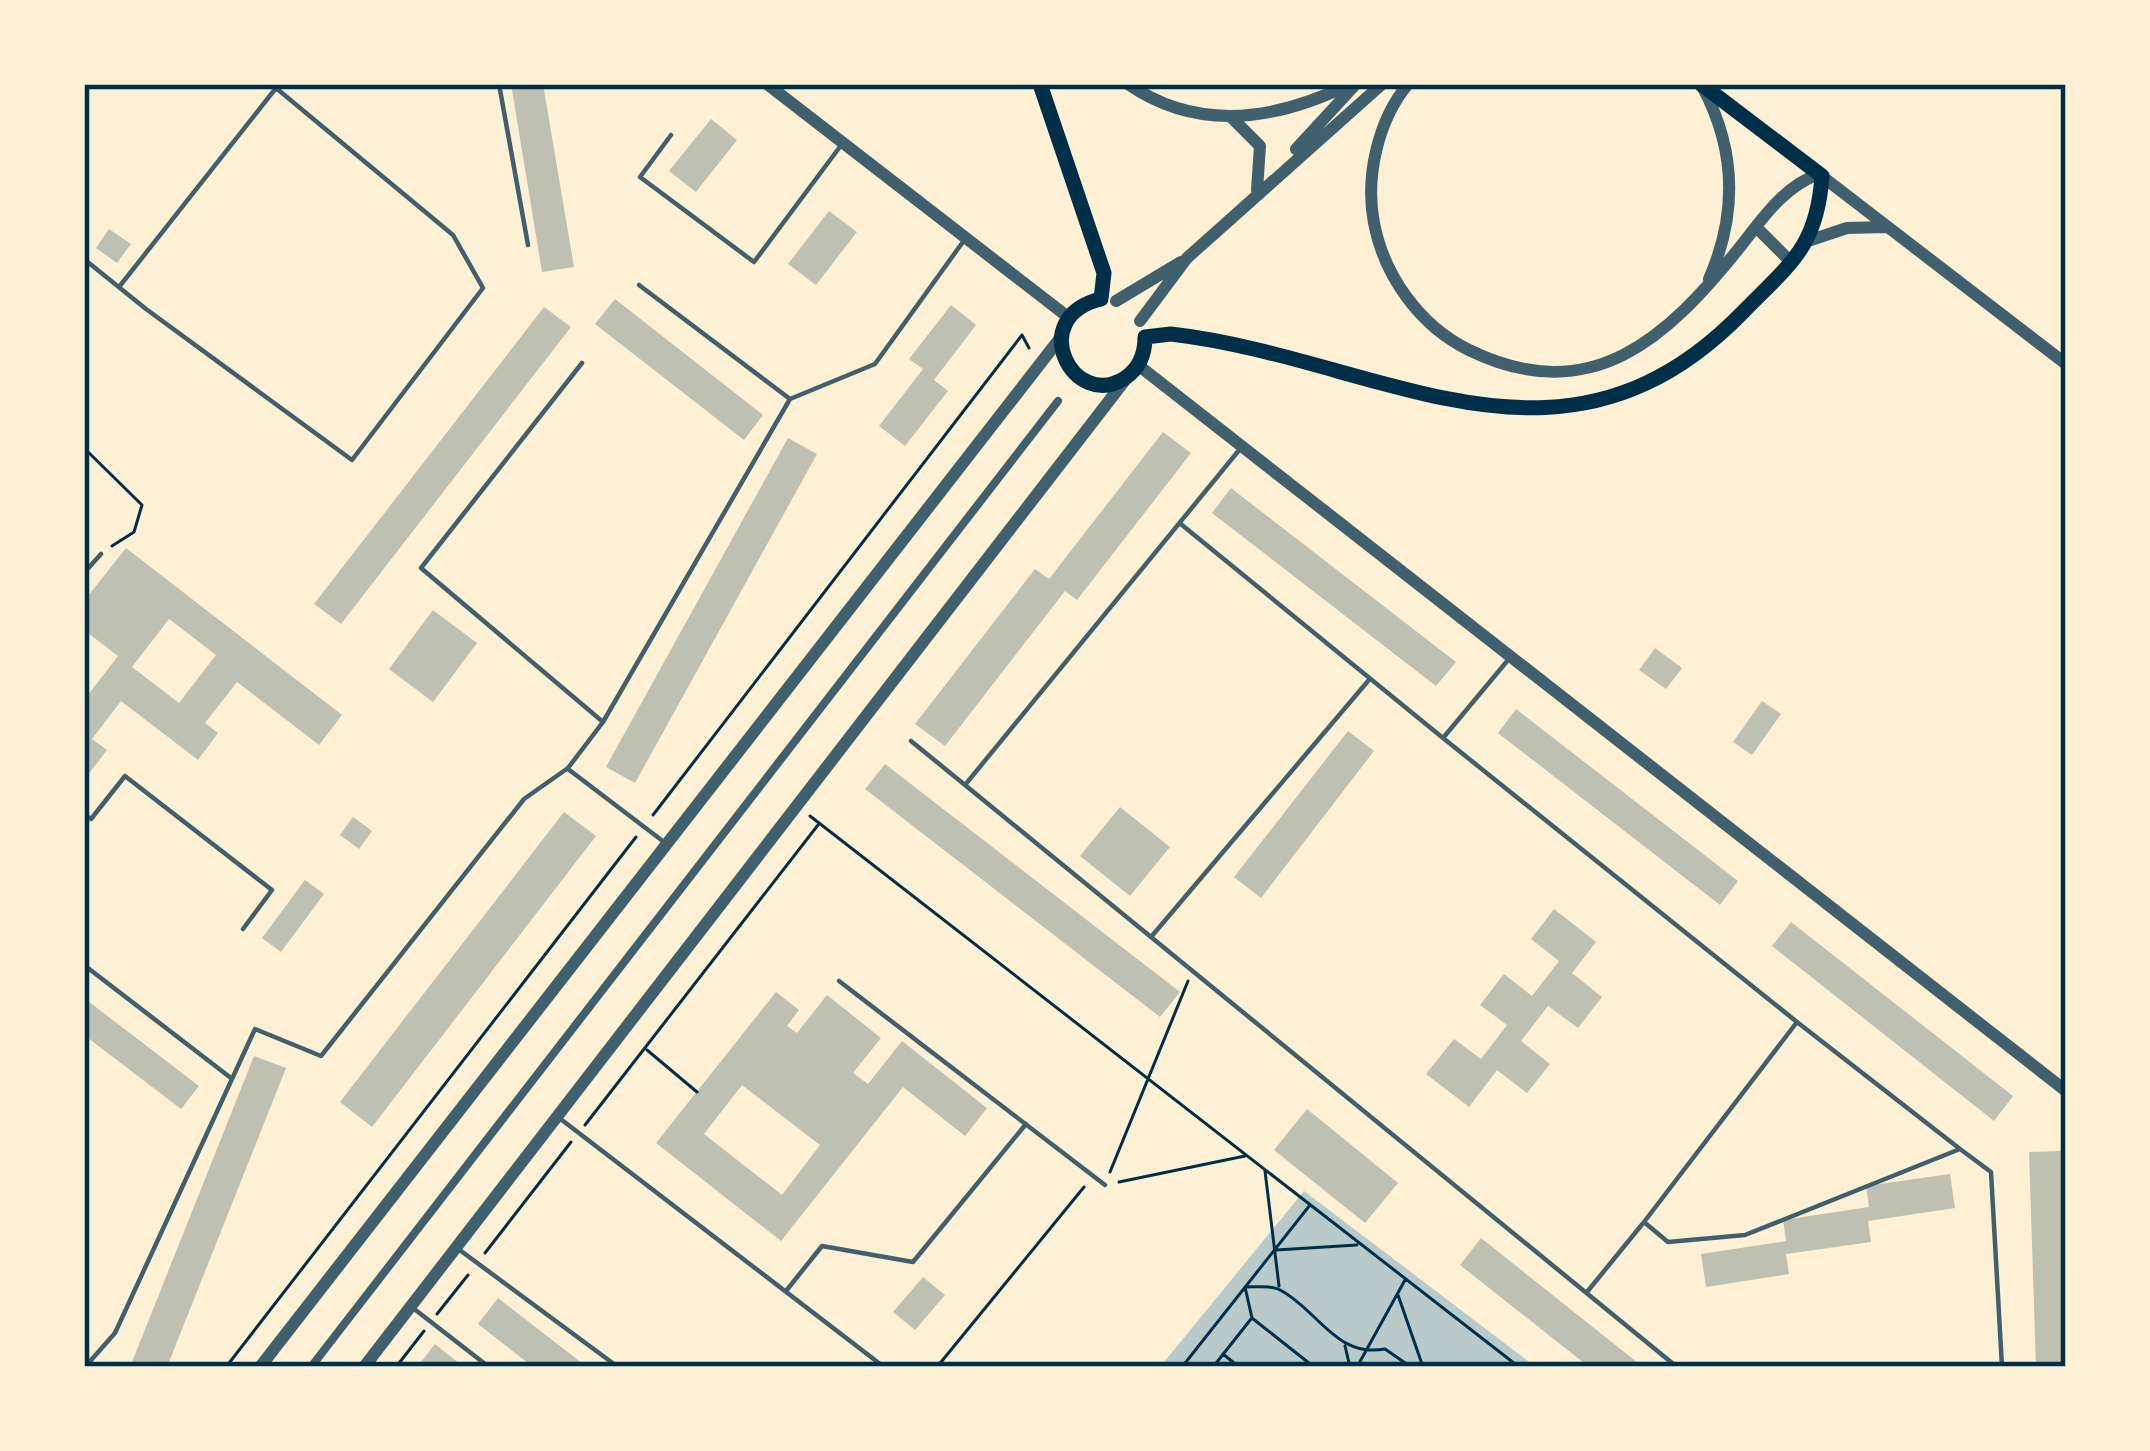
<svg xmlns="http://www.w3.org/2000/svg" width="2150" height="1451" font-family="'PT Sans Narrow',sans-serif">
  <rect width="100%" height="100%" fill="#fdf0d5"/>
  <!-- green -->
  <path fill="#b9caca" d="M 1304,1191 L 1536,1367 L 1160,1367 Z"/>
  <!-- building -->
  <path fill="#bec0b2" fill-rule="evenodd" d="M 511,84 L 543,84 L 574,267 L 542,272 Z
    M 711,119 L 737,140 L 696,192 L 669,171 Z
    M 829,211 L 857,232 L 816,285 L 788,264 Z
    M 109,229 L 131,244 L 117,263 L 96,248 Z
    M 615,299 L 763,415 L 744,440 L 595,324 Z
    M 951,305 L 976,325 L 934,380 L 948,391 L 905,446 L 879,426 L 923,369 L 909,359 Z
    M 544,307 L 571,327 L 341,624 L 314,604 Z
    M 1163,432 L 1191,453 L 1077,600 L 1065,591 L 945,746 L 915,724 L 1035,569 L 1049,579 Z
    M 788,438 L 817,454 L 635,783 L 606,767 Z
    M 1231,488 L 1456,662 L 1436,686 L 1212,513 Z
    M 126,548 L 342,715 L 319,745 L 237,682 L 205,723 L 218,733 L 198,760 L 121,701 L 92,739 L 107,750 L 84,780 L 84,700 L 118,656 L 84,630 L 84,601 ZM 169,619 L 216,655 L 179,703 L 132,667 Z
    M 433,610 L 477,643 L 433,702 L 389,669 Z
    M 1655,648 L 1682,668 L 1666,689 L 1639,670 Z
    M 1762,701 L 1781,714 L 1752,755 L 1733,742 Z
    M 1516,709 L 1738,881 L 1720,905 L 1498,733 Z
    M 1348,731 L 1374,751 L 1261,898 L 1234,877 Z
    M 885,764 L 1180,992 L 1160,1017 L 865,789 Z
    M 1120,807 L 1170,847 L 1130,896 L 1080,856 Z
    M 564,812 L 596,836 L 372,1127 L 340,1102 Z
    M 353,817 L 372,831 L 359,849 L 340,835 Z
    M 305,880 L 324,894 L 281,952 L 262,938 Z
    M 1554,909 L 1596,942 L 1572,973 L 1602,997 L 1578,1028 L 1548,1006 L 1521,1041 L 1550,1064 L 1527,1093 L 1497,1070 L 1469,1107 L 1426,1074 L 1454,1039 L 1481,1059 L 1507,1025 L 1480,1005 L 1504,974 L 1532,996 L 1559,961 L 1531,939 Z
    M 1791,922 L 2013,1096 L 1994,1121 L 1772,946 Z
    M 776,992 L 799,1010 L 787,1026 L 797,1033 L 827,995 L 881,1038 L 853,1073 L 868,1084 L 902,1041 L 987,1108 L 965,1136 L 903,1087 L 781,1241 L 656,1143 ZM 742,1085 L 820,1145 L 782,1195 L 704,1134 Z
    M 84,998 L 199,1086 L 181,1109 L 84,1035 Z
    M 254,1056 L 286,1068 L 167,1367 L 130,1367 Z
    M 1307,1109 L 1398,1183 L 1365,1223 L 1274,1150 Z
    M 2061,1151 L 2066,1367 L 2036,1367 L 2029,1152 Z
    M 1950,1174 L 1955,1208 L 1868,1221 L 1871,1242 L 1786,1254 L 1789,1274 L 1706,1287 L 1701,1254 L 1786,1241 L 1783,1220 L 1869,1207 L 1866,1186 Z
    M 1481,1238 L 1643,1367 L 1589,1367 L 1460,1265 Z
    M 923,1277 L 945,1295 L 915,1330 L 893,1312 Z
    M 498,1298 L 587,1367 L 533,1367 L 478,1324 Z
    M 435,1344 L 460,1364 L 458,1367 L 417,1367 Z"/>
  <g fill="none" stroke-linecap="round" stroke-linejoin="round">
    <!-- path -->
    <path stroke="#003049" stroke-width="3" d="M 84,448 L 142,505 L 134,532 L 112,546
      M 653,815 L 1022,335 L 1029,348
      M 810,816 L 1519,1367
      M 647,1050 L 697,1092
      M 585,1125 L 818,825
      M 1265,1171 L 1279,1286
      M 1110,1172 L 1188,981
      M 1119,1182 L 1245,1156
      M 1276,1250 L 1357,1245
      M 485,1253 L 571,1142
      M 1398,1295 L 1423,1367
      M 437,1314 L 468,1275
      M 1345,1346 L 1350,1367
      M 1223,1354 L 1239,1367
      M 226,1367 L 636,837
      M 396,1367 L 424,1331
      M 937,1367 L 1084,1187
      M 1182,1367 L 1310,1205
      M 1213,1367 L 1251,1319
      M 1314,1367 L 1252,1318 L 1245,1287 C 1257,1287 1273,1285 1282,1291 C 1319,1312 1337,1358 1385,1349 L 1411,1367
      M 1357,1367 L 1405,1280"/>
    <!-- service -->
    <path stroke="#3f606c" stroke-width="4.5" d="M 499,84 L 528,245
      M 671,135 L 640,177 L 754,262 L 842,144
      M 84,259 L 146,309 L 352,460 L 483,288 L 453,235 L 276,88 L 119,287
      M 639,285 L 790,399
      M 582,363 L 421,568 L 603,722
      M 1240,449 L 965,785 L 1677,1367
      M 1182,525 L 1443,738 L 1508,660
      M 84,573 L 101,554
      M 1443,738 L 1797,1022 L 1644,1222 L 1668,1242 L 1745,1235 L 1960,1149 L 1797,1022
      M 911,741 L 965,785
      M 568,769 L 664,842
      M 84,814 L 91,819 L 125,776 L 272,890 L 243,929
      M 1151,937 L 1368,681
      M 84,965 L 231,1078
      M 839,981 L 1105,1185
      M 558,1117 L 884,1367
      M 1960,1149 L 1991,1172 L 2002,1367
      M 457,1248 L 618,1367
      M 786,1291 L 822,1246 L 913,1262 L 1026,1124
      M 1587,1292 L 1644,1222
      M 413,1308 L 489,1367
      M 85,1367 L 115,1333 L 255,1029 L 321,1056 L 524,799 L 568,768 L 603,722 L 790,399 L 875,364 L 965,239"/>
    <!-- pedestrian -->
    <path stroke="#3f606c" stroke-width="8" d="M 311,1367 L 1058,401"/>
    <!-- tertiary -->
    <path stroke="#3f606c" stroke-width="12" d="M 767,84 L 1068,317
      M 1128,84 C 1199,133 1277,120 1350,84
      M 1408,84 C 1378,120 1365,177 1374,223 C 1384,276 1420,326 1469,350 C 1592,410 1668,337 1740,247 C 1762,219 1784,186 1819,174 L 2066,364
      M 1702,86 C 1736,149 1738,213 1709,279
      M 1231,117 L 1260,146 L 1257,190
      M 1296,149 L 1355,85
      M 1756,227 L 1790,261
      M 1811,240 L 1847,228 L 1886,227
      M 1116,301 L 1181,262
      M 1140,321 L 1187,258 L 1382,84
      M 1138,365 L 2066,1091
      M 260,1367 L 1061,337
      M 364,1367 L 1129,375"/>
    <!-- primary -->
    <path stroke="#003049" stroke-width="15" d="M 1040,84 L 1104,273 L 1101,299 C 1025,317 1073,412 1125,378 C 1140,368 1145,354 1145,337 L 1171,334 C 1384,359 1561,499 1743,312 C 1791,263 1817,247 1822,176 L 1701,84"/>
  </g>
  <!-- border -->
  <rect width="2150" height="1451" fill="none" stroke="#fdf0d5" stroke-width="174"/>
  <rect x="87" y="87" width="1976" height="1277" fill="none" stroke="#003049" stroke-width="4.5"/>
</svg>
